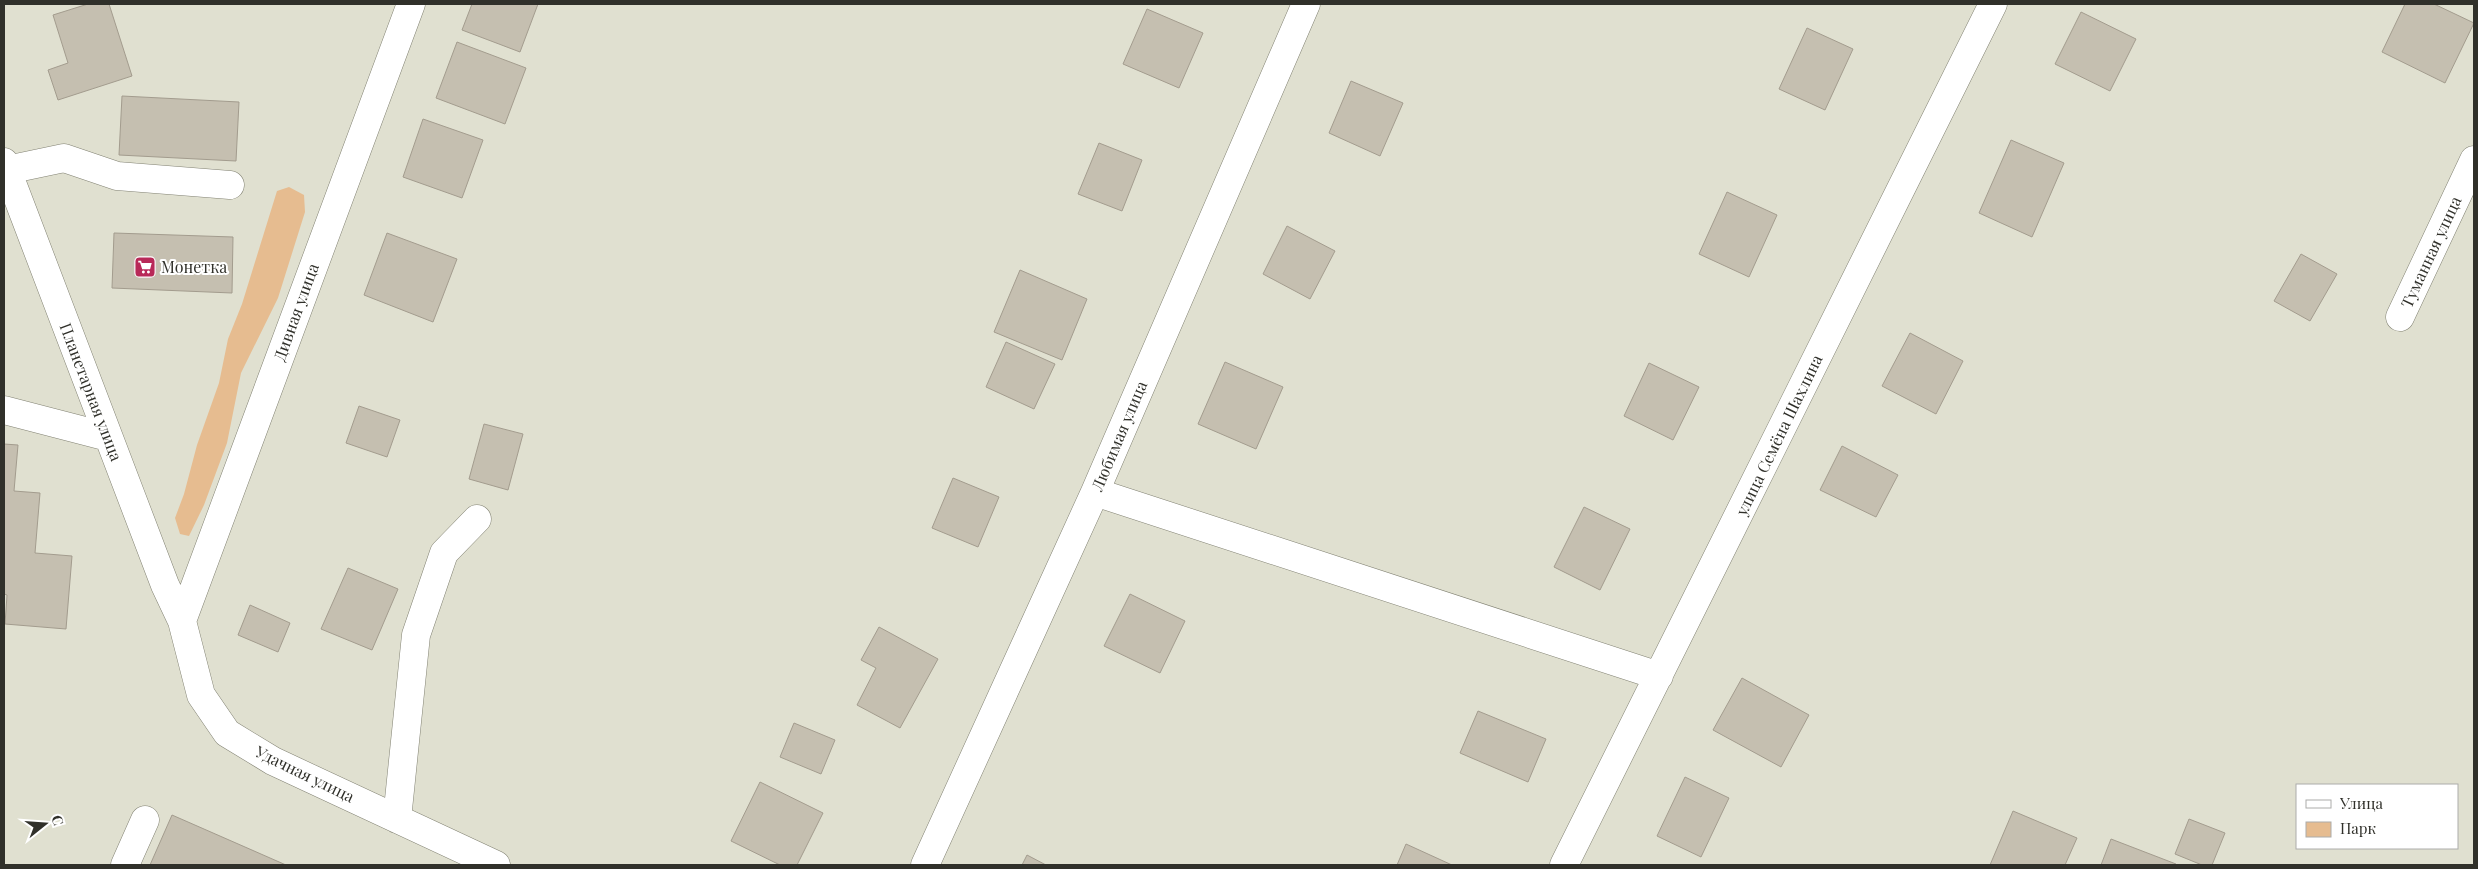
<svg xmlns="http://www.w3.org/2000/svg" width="2478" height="869" font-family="'Playfair Display',serif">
  <rect width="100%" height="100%" fill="#e0e0d0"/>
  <!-- green -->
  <path fill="#e6bc90" d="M 289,187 L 304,195 L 305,212 L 278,298 L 241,373 L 227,443 L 204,505 L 189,536 L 180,534 L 175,518 L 184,494 L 197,445 L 219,383 L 228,339 L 242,304 L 277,191 Z"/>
  <!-- building -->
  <path fill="#c5bfb0" stroke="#a39c8e" d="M 88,4 L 109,4 L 132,76 L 58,100 L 48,70 L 68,63 L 53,15 Z
    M 472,4 L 538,4 L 520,52 L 462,30 Z
    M 2405,4 L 2434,4 L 2474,23 L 2445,83 L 2382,52 Z
    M 1147,9 L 1203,33 L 1179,88 L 1123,64 Z
    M 2081,12 L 2136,39 L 2110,91 L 2055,64 Z
    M 1807,28 L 1853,49 L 1825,110 L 1779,89 Z
    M 457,42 L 526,68 L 505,124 L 436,98 Z
    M 1351,81 L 1403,103 L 1380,156 L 1329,133 Z
    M 122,96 L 239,102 L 236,161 L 119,155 Z
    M 423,119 L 483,140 L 462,198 L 403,177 Z
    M 2011,140 L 2064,163 L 2032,237 L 1979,213 Z
    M 1099,143 L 1142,160 L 1122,211 L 1078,194 Z
    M 1727,192 L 1777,215 L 1749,277 L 1699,254 Z
    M 1287,226 L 1335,251 L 1310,299 L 1263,274 Z
    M 114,233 L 233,237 L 232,293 L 112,288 Z
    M 387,233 L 457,259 L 433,322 L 364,295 Z
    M 2301,254 L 2337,274 L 2310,321 L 2274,301 Z
    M 1020,270 L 1087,299 L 1062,360 L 994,332 Z
    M 1910,333 L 1963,361 L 1936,414 L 1882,386 Z
    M 1006,342 L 1055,364 L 1034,409 L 986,387 Z
    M 1225,362 L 1283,387 L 1256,449 L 1198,424 Z
    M 1649,363 L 1699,387 L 1673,440 L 1624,416 Z
    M 359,406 L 400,420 L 387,457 L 346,443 Z
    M 484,424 L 523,434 L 508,490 L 469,479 Z
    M 4,444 L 18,445 L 14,491 L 40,493 L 35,553 L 72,556 L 66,629 L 5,624 L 7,595 L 4,594 Z
    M 1842,446 L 1898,475 L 1876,517 L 1820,490 Z
    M 953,478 L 999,497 L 978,547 L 932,528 Z
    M 1584,507 L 1630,529 L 1600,590 L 1554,567 Z
    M 348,568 L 398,589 L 372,650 L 321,629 Z
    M 1130,594 L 1185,621 L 1160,673 L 1104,646 Z
    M 250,605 L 290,623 L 278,652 L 238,635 Z
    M 879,627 L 938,659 L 900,728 L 857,705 L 876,668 L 861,660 Z
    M 1742,678 L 1809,715 L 1781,767 L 1713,730 Z
    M 1478,711 L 1546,739 L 1528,782 L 1460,753 Z
    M 794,723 L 835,740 L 821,774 L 780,757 Z
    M 1685,777 L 1729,798 L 1701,857 L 1657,836 Z
    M 760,782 L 823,813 L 797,865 L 780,865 L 731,841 Z
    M 2013,811 L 2077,838 L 2065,865 L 1990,865 Z
    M 172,815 L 286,865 L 150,865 Z
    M 2189,819 L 2225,833 L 2212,865 L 2202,865 L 2175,854 Z
    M 2111,839 L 2176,864 L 2176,865 L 2101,865 Z
    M 1406,844 L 1452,865 L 1397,865 Z
    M 1027,855 L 1046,865 L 1022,865 Z"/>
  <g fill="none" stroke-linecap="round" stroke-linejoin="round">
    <!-- minor casing -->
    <g stroke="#828273" stroke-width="29">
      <path id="minor" d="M 4,162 L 165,585 L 182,621 L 201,695 L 227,733 L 273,761 L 496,865
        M 7,170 L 64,158 L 117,176 L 230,185
        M 2400,317 L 2474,160
        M 4,410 L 108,437
        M 1095,492 L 1659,676
        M 182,621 L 411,4
        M 397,819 L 416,635 L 444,553 L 477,519
        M 125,865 L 145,820
        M 925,865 L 1095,492 L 1306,4
        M 1564,865 L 1993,4"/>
    </g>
    <!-- minor -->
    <use href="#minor" stroke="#fff" stroke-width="28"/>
  </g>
  <!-- icons -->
  <defs>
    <g id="supermarket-square" transform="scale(1.125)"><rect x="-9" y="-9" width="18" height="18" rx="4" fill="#b82958" stroke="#fff"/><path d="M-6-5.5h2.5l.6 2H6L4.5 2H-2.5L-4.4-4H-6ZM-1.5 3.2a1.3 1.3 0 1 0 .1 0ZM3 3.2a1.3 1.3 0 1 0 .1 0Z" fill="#fff"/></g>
  </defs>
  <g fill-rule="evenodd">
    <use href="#supermarket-square" x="145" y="267"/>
  </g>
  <g text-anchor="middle" stroke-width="4" stroke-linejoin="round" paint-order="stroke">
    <!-- street labels -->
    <g font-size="16" fill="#30302a" stroke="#fff">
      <text transform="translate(2431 252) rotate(-65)" y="6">Туманная улица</text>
      <text transform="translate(296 312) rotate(-70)" y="6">Дивная улица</text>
      <text transform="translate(91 392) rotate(69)" y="6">Планетарная улица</text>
      <text transform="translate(1779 435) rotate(-64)" y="6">улица Семёна Шахлина</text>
      <text transform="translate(1119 436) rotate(-67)" y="6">Любимая улица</text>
      <text transform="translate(305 774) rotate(26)" y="6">Удачная улица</text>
    </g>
    <!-- poi labels -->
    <g font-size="16" fill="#30302a" stroke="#fff" text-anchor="start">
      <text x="161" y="273">Монетка</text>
    </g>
  </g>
  <!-- border -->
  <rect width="2478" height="869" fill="none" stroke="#30302a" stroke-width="10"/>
  <!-- legend -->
  <rect x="2296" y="784" width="162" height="65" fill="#ffffff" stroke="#acacaa"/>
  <rect x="2306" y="800" width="25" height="8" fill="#ffffff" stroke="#acacaa"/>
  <text x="2340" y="809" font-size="15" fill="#30302a">Улица</text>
  <rect x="2306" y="822" width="25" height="15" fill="#e6bc90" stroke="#acacaa"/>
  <text x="2340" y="834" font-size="15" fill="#30302a">Парк</text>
  <!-- north arrow -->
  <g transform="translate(45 824) rotate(73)" stroke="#ffffff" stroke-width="4" paint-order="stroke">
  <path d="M0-4L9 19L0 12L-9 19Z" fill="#30302a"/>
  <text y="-8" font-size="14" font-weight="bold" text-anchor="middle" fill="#30302a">С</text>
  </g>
</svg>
